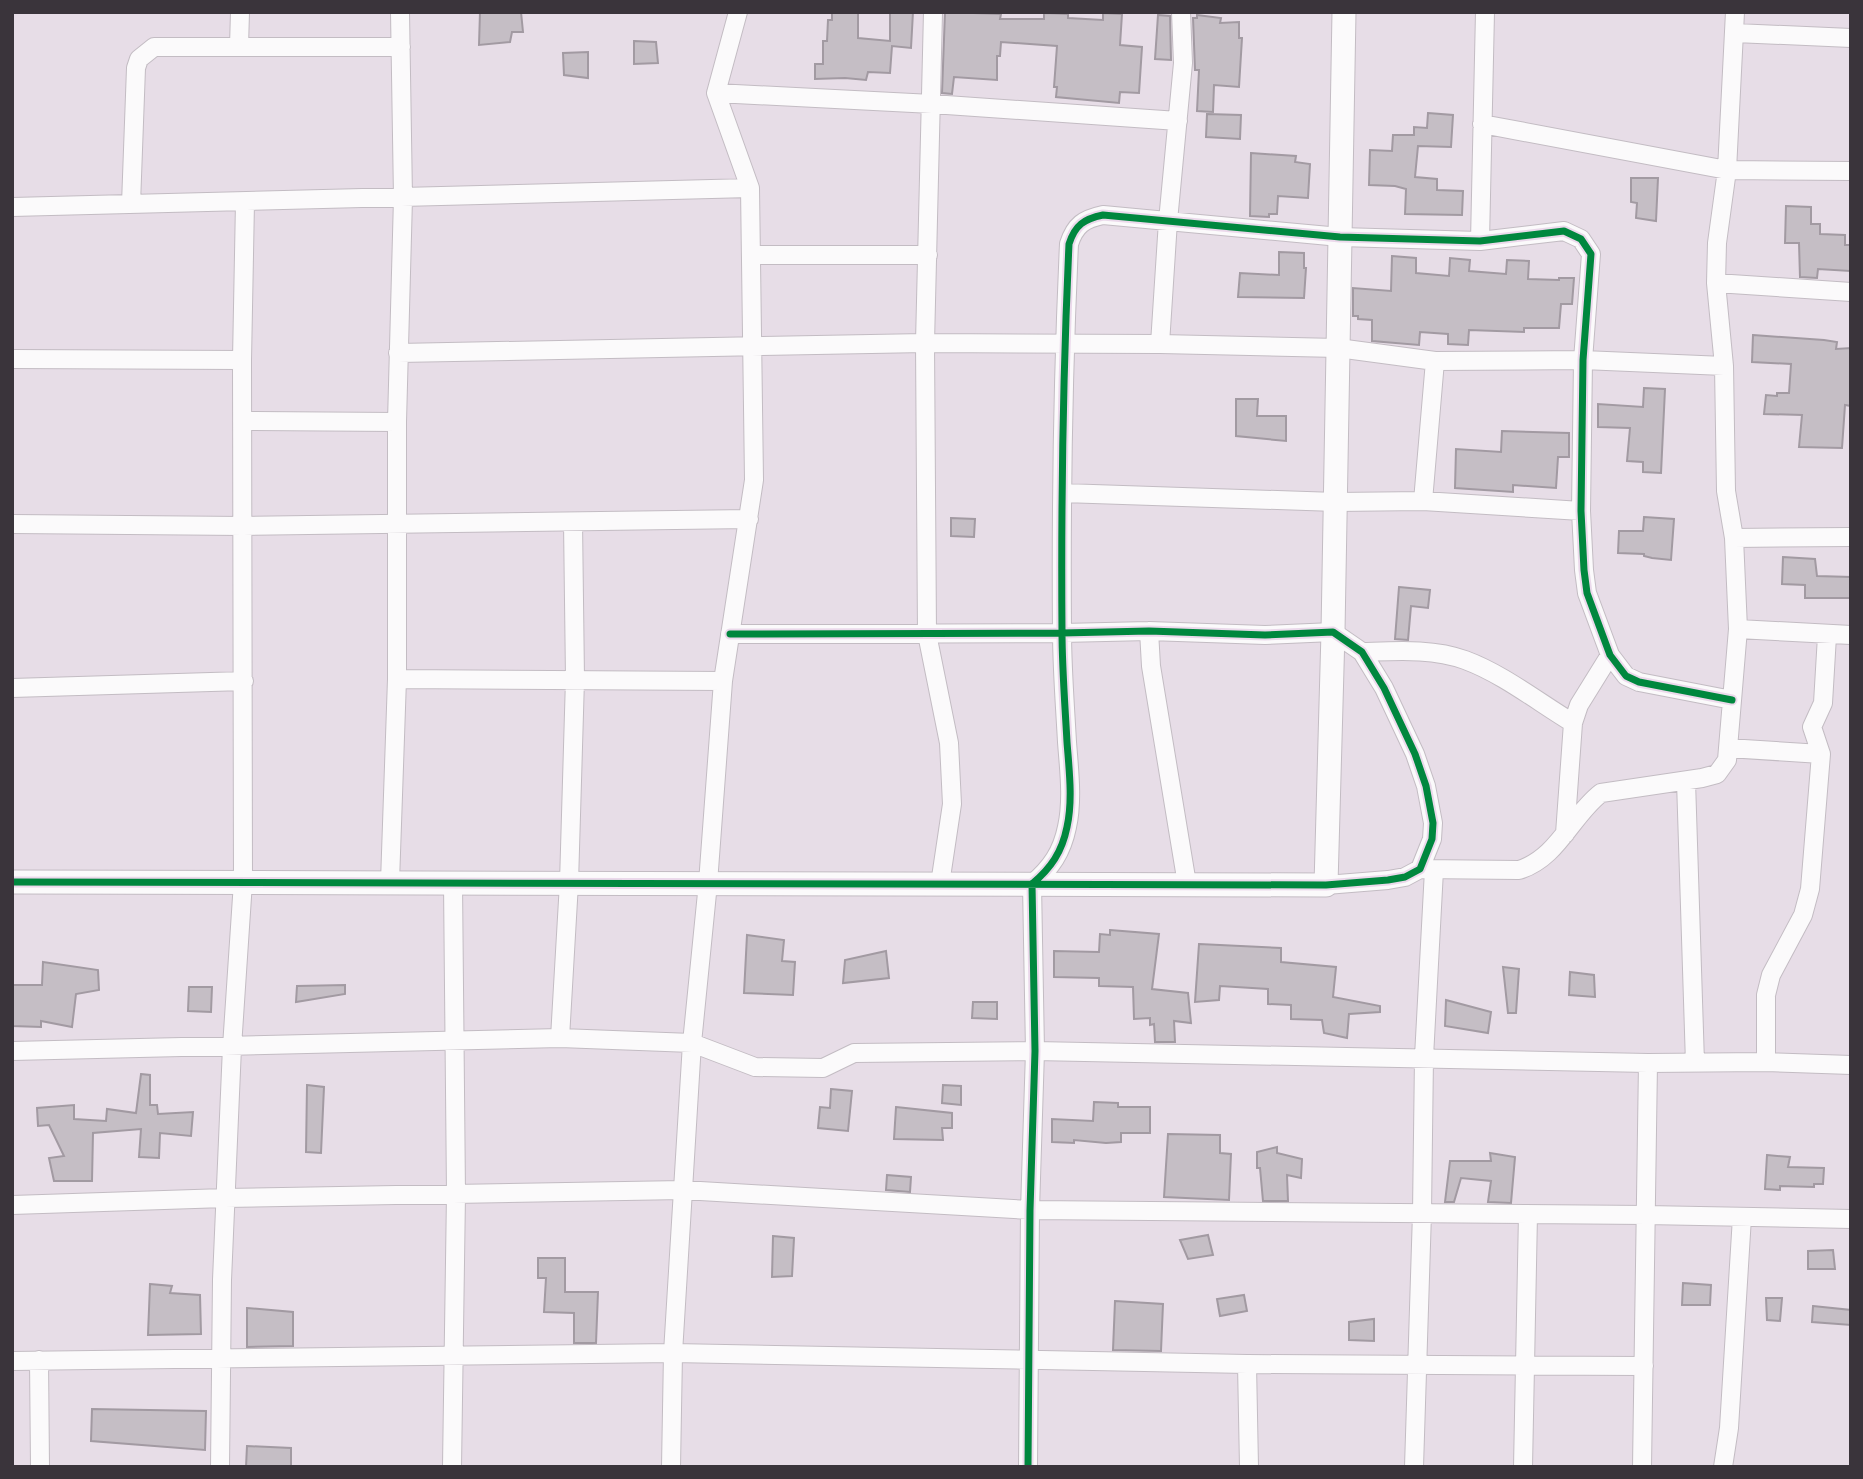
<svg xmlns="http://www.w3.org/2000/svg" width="1863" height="1479" font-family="Jost,sans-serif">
  <rect width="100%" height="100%" fill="#e7dde7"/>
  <!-- building -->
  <path fill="#c5bec5" stroke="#a29aa2" stroke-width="2" d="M 480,12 L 521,12 L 523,32 L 512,32 L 510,42 L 479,45 Z
    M 832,12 L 858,12 L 858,38 L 890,41 L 890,12 L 913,12 L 911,48 L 892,46 L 890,73 L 868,72 L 866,80 L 845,78 L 815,79 L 815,64 L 823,64 L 823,41 L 827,41 L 828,20 L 832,20 Z
    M 945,12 L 1001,14 L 1000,19 L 1044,19 L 1044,13 L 1068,14 L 1068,18 L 1103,20 L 1103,13 L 1122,14 L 1120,45 L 1142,47 L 1139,93 L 1120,92 L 1119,103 L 1056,97 L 1057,87 L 1054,87 L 1057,46 L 1001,42 L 1000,56 L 997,56 L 997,80 L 954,77 L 952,94 L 942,93 Z
    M 1158,15 L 1170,16 L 1171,60 L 1155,59 Z
    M 1197,15 L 1221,18 L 1220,23 L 1239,22 L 1239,38 L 1242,38 L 1239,87 L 1214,85 L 1213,112 L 1197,111 L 1199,70 L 1195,70 L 1193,18 L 1197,18 Z
    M 634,41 L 656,42 L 658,63 L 634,64 Z
    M 588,52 L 588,78 L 564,75 L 563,53 Z
    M 1428,113 L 1453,115 L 1451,147 L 1418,146 L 1415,177 L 1437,179 L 1437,190 L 1463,191 L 1462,215 L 1405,214 L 1406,189 L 1395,186 L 1369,185 L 1370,150 L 1392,151 L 1393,135 L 1414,135 L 1414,127 L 1427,128 Z
    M 1207,114 L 1241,115 L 1240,139 L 1206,137 Z
    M 1251,153 L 1296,156 L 1295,162 L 1310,164 L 1308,198 L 1278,196 L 1277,214 L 1269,214 L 1269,217 L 1250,216 Z
    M 1631,178 L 1658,178 L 1656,221 L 1636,218 L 1637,203 L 1631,202 Z
    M 1786,206 L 1811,207 L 1811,224 L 1820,224 L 1820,234 L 1845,235 L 1845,245 L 1851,245 L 1850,271 L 1818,269 L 1817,278 L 1800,277 L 1799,243 L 1785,243 Z
    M 1279,252 L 1304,253 L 1304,268 L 1306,268 L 1304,298 L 1238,297 L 1240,273 L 1279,275 Z
    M 1392,256 L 1416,258 L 1416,273 L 1449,276 L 1450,258 L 1470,260 L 1469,271 L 1506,274 L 1507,260 L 1529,261 L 1528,279 L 1559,280 L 1559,278 L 1574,278 L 1572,304 L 1561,304 L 1559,328 L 1524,328 L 1524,332 L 1469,330 L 1468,345 L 1448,344 L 1448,334 L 1420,332 L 1419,345 L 1372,341 L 1372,320 L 1358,319 L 1358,316 L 1353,316 L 1353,288 L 1391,291 Z
    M 1753,335 L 1824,340 L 1837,342 L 1836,349 L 1851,348 L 1851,406 L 1845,405 L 1842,448 L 1799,447 L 1802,415 L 1764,414 L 1766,395 L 1777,396 L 1777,393 L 1789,393 L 1791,364 L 1752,362 Z
    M 1644,388 L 1665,389 L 1661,473 L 1643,472 L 1643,462 L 1627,461 L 1630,428 L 1598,427 L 1598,404 L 1643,407 Z
    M 1236,399 L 1258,399 L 1257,416 L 1286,416 L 1286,441 L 1236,436 Z
    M 1502,431 L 1569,433 L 1569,457 L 1558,457 L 1556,488 L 1513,485 L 1513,492 L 1455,488 L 1456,449 L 1501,452 Z
    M 1644,517 L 1674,519 L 1671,560 L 1652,558 L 1644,556 L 1644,554 L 1618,553 L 1619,531 L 1643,531 Z
    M 951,518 L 975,519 L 974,537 L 951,536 Z
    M 1783,557 L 1815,559 L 1817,576 L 1851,577 L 1851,598 L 1805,598 L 1805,585 L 1782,584 Z
    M 1399,587 L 1430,590 L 1428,608 L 1411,606 L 1408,640 L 1395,639 Z
    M 1110,930 L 1159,934 L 1152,989 L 1188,993 L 1191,1023 L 1174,1021 L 1175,1042 L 1155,1042 L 1154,1024 L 1150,1025 L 1150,1018 L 1134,1019 L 1133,987 L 1099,986 L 1099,978 L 1054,977 L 1054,951 L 1099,952 L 1100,934 L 1110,935 Z
    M 747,935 L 784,940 L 782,961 L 795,962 L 793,995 L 744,993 Z
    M 1199,944 L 1281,948 L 1281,962 L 1336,967 L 1333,997 L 1380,1006 L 1380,1012 L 1349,1014 L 1347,1038 L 1324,1033 L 1322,1020 L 1291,1019 L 1291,1005 L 1268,1004 L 1268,989 L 1220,986 L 1219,1000 L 1195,1002 Z
    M 886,951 L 889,978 L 843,983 L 845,960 Z
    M 43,962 L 98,970 L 99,990 L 76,994 L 72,1027 L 41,1021 L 41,1027 L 12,1026 L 12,985 L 42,985 Z
    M 1503,967 L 1519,969 L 1516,1013 L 1508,1013 Z
    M 1570,972 L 1594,975 L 1595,997 L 1569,995 Z
    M 345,985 L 345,994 L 296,1002 L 297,986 Z
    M 189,987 L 212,987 L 211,1012 L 188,1011 Z
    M 1446,1000 L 1491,1012 L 1488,1033 L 1445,1026 Z
    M 973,1002 L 997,1002 L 997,1019 L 972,1018 Z
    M 141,1074 L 150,1075 L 150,1105 L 157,1105 L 158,1114 L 193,1112 L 191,1136 L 160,1133 L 159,1158 L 139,1157 L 141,1129 L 93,1133 L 92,1181 L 54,1181 L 49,1158 L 64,1156 L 49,1125 L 38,1126 L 37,1108 L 74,1105 L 74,1119 L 106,1121 L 107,1109 L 136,1113 Z
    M 307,1085 L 324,1087 L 321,1153 L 306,1152 Z
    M 943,1085 L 961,1086 L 961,1105 L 942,1103 Z
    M 831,1089 L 852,1091 L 848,1131 L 818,1128 L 820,1107 L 830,1108 Z
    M 1094,1102 L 1118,1103 L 1118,1107 L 1150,1107 L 1150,1133 L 1121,1133 L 1121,1142 L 1106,1143 L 1074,1140 L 1074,1143 L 1052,1142 L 1052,1119 L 1093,1121 Z
    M 896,1107 L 952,1113 L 952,1128 L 942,1128 L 943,1140 L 894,1139 Z
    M 1168,1134 L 1220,1135 L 1220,1153 L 1231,1154 L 1229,1200 L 1164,1197 Z
    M 1277,1147 L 1277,1153 L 1302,1159 L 1301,1178 L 1287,1175 L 1288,1201 L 1263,1201 L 1260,1168 L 1257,1168 L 1257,1152 Z
    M 1490,1153 L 1515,1157 L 1511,1203 L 1488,1202 L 1491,1181 L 1461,1178 L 1454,1202 L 1445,1202 L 1450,1161 L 1491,1161 Z
    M 1767,1155 L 1790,1157 L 1788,1167 L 1824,1168 L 1823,1184 L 1814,1184 L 1814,1187 L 1780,1186 L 1780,1190 L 1765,1189 Z
    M 887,1175 L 911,1177 L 910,1192 L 886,1190 Z
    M 1208,1235 L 1213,1255 L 1188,1259 L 1180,1240 Z
    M 773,1236 L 794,1238 L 792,1276 L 772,1277 Z
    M 1833,1250 L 1835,1269 L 1808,1269 L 1808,1251 Z
    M 538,1258 L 565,1258 L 565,1292 L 598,1292 L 596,1343 L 574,1343 L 574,1313 L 544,1312 L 546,1278 L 538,1278 Z
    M 1683,1283 L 1711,1285 L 1710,1305 L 1682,1305 Z
    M 150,1284 L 172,1286 L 170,1293 L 200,1295 L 201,1334 L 148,1335 Z
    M 1244,1295 L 1247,1311 L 1220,1316 L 1217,1299 Z
    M 1766,1298 L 1782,1298 L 1780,1321 L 1767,1320 Z
    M 1115,1301 L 1163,1304 L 1161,1351 L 1113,1350 Z
    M 1813,1306 L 1851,1310 L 1851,1325 L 1812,1322 Z
    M 247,1308 L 293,1312 L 293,1346 L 247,1347 Z
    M 1374,1319 L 1374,1341 L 1349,1340 L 1349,1322 Z
    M 92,1409 L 206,1411 L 205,1450 L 91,1441 Z
    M 247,1446 L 291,1448 L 291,1467 L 246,1467 Z"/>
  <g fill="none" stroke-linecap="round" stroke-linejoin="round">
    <!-- minor casing -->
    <g stroke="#c3bcc3" stroke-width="20">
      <path id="minor" d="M 933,12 L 925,343 L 927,634 L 949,743 L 952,804 L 940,884
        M 1735,33 L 1851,38
        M 239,46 L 240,12
        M 716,93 L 932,104 L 1178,121
        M 1482,124 L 1727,170 L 1851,171
        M 131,204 L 136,68 L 139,59 L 154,47 L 401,47
        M 12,207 L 750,188
        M 1480,241 L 1485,12
        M 751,255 L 928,255
        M 1716,283 L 1851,292
        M 1160,344 L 1168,221 L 1183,63 L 1181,12
        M 398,353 L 925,343 L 1160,344 L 1338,348 L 1435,361 L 1583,360 L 1724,366
        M 12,359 L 242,360 L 243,882 L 232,1047 L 222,1280 L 220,1467
        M 242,360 L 245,202
        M 242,421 L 397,422
        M 1063,493 L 1336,502 L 1423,501 L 1581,511
        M 1423,501 L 1435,361
        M 12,524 L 243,526 L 749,519
        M 1734,538 L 1851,537
        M 1738,629 L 1851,635
        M 1149,631 L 1151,666 L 1187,884
        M 730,634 L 1062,633 L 1149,631 L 1265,635 L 1333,632 L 1362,652 L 1384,688 L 1415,754 L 1426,786 L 1433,823 L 1432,839 L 1420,869 L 1405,877 L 1388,880 L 1326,885
        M 1362,652 C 1395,651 1433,648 1465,660 C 1503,674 1538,702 1573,723
        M 397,679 L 723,681
        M 12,688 L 244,681
        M 1728,748 L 1821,754
        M 1686,781 L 1695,1063
        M 1565,834 L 1573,723 L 1579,705 L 1610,655
        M 1420,869 L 1519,870 C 1558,858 1571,816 1601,793 L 1702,778 L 1717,774 L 1727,760 L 1738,629 L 1734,538 L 1726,491 L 1724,366 L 1716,283 L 1717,243 L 1727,170 L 1735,12
        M 390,882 L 397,679 L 397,422 L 403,198 L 400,12
        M 560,1038 L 569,883 L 575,679 L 573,522
        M 12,1051 L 560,1038 L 692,1043 L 755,1067 L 823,1068 L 854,1053 L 1035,1051 L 1648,1063 L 1766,1062 L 1851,1065
        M 1766,1062 L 1766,995 L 1771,975 L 1803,915 L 1810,889 L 1821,754 L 1812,727 L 1823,703 L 1827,636
        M 12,1205 L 225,1198 L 683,1190 L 1030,1210 L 1646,1215 L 1851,1219
        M 39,1360 L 40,1467
        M 12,1361 L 673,1353 L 1247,1364 L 1644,1366
        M 1247,1364 L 1249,1467
        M 452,1467 L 456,1194 L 453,883
        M 671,1467 L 673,1353 L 692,1043 L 708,883 L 723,681 L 754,480 L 750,188 L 716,93 L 738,12
        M 1028,1467 L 1030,1210 L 1035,1051 L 1032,884 C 1051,868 1062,852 1067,827 C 1073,800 1069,769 1067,742 C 1065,705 1062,668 1062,631 C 1061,502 1063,373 1069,244 C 1075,225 1084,219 1103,215 L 1340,237 L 1480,241 L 1564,231 L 1581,239 L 1591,254 L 1583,360 L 1581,511 L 1584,570 L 1587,593 L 1610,655 L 1626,676 L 1639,682 L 1732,700
        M 1414,1467 L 1422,1213 L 1424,1057 L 1434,870
        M 1523,1467 L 1528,1214
        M 1642,1467 L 1648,1063
        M 1723,1467 L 1729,1428 L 1742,1217"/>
    </g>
    <!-- tertiary casing -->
    <g stroke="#c3bcc3" stroke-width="25">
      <path id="tertiary" d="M 12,882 L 1326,885 L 1333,632 L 1344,12"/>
    </g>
    <!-- minor -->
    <use href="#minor" stroke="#fbfafb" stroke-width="18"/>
    <!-- tertiary -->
    <use href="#tertiary" stroke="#fbfafb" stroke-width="23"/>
    <!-- cycleway casing -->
    <g stroke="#ebd9eb" stroke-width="11">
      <path id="cycleway" d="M 12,882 L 1326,885 L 1388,880 L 1405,877 L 1420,869 L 1432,839 L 1433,823 L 1426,786 L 1415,754 L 1384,688 L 1362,652 L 1333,632 L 1265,635 L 1149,631 L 1062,633 L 730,634
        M 1028,1467 L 1030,1210 L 1035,1051 L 1032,884 C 1051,868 1062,852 1067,827 C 1073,800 1069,769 1067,742 C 1065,705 1062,668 1062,631 C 1061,502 1063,373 1069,244 C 1075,225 1084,219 1103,215 L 1340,237 L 1480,241 L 1564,231 L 1581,239 L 1591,254 L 1583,360 L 1581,511 L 1584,570 L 1587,593 L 1610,655 L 1626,676 L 1639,682 L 1732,700"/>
    </g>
    <!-- cycleway -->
    <use href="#cycleway" stroke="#00873e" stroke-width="7"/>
  </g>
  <!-- border -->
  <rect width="1863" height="1479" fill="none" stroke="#3a343b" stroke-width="28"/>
</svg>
